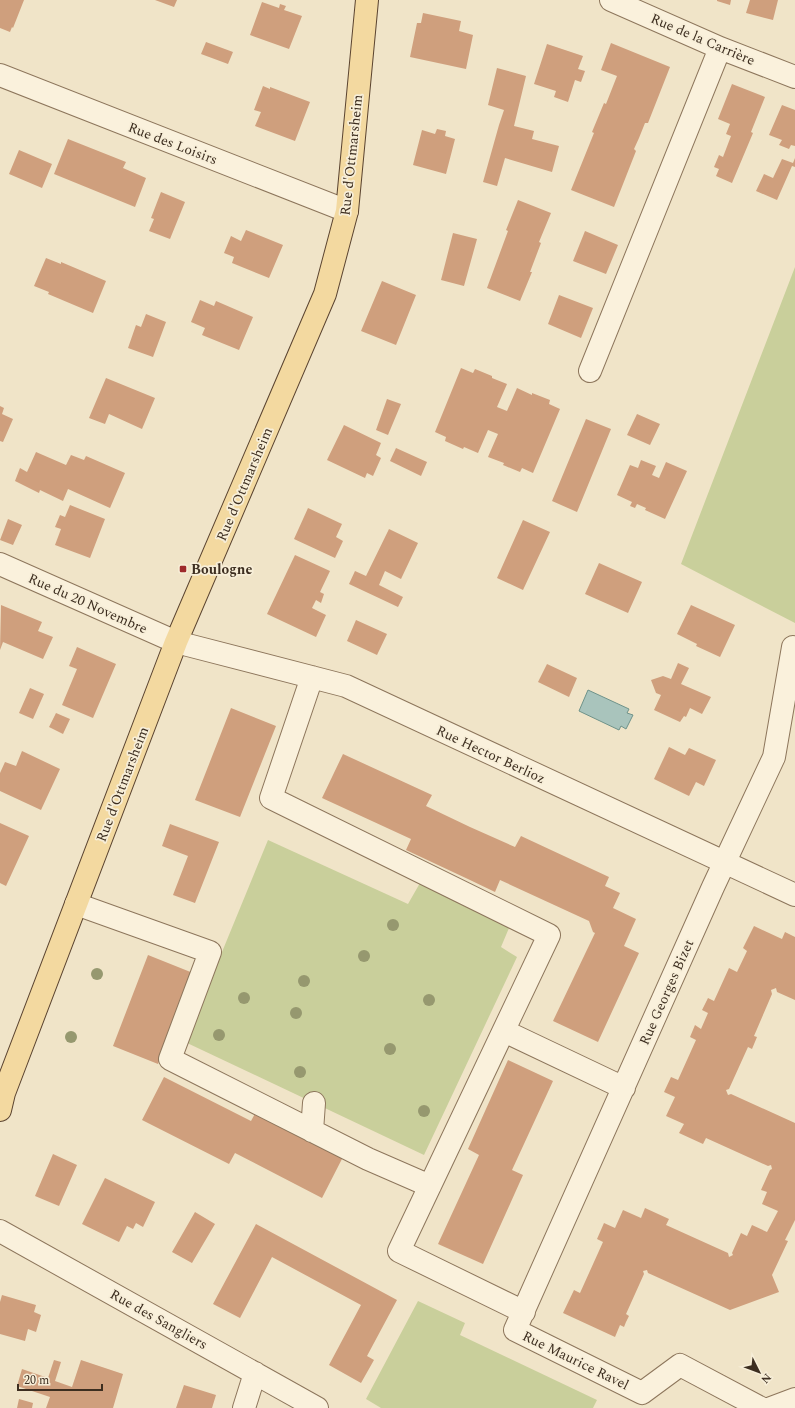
<svg xmlns="http://www.w3.org/2000/svg" width="795" height="1408" font-family="Spectral,serif">
  <rect width="100%" height="100%" fill="#f0e4c8"/>
  <!-- green -->
  <path fill="#c9cf9b" d="M 795,267 L 795,623 L 681,564 Z
    M 268,840 L 408,904 L 420,883 L 509,928 L 501,947 L 517,957 L 424,1155 L 185,1042 Z
    M 418,1301 L 465,1323 L 460,1335 L 597,1400 L 593,1408 L 381,1408 L 366,1399 Z"/>
  <!-- water -->
  <path fill="#a9c4bc" stroke="#6f938a" d="M 588,690 L 629,709 L 627,713 L 633,715 L 626,729 L 621,726 L 619,730 L 579,711 Z"/>
  <!-- building -->
  <path fill="#cf9f7d" d="M 0,0 L 24,0 L 13,28 L 12,27 L 10,32 L 0,28 Z
    M 155,0 L 177,0 L 174,7 Z
    M 717,0 L 731,0 L 730,5 L 717,1 Z
    M 750,0 L 778,0 L 773,20 L 746,13 Z
    M 262,2 L 279,8 L 280,4 L 286,6 L 284,10 L 302,16 L 289,49 L 250,35 Z
    M 423,13 L 461,21 L 459,31 L 473,35 L 466,69 L 410,57 L 417,23 L 421,23 Z
    M 206,42 L 233,52 L 228,64 L 201,54 Z
    M 611,43 L 670,67 L 648,123 L 645,123 L 639,138 L 634,149 L 636,151 L 614,207 L 571,190 L 594,133 L 592,132 L 604,103 L 606,104 L 617,76 L 601,70 Z
    M 547,44 L 583,56 L 578,69 L 585,71 L 581,82 L 575,80 L 568,102 L 554,97 L 556,91 L 534,84 Z
    M 497,68 L 526,76 L 514,126 L 534,131 L 532,139 L 559,146 L 552,172 L 505,158 L 497,186 L 483,182 L 499,125 L 504,110 L 488,105 Z
    M 732,84 L 765,97 L 751,132 L 753,133 L 732,183 L 716,176 L 719,169 L 714,167 L 719,155 L 723,157 L 731,136 L 726,134 L 730,124 L 718,119 Z
    M 263,86 L 270,89 L 270,87 L 310,102 L 295,141 L 255,126 L 261,112 L 254,110 Z
    M 782,105 L 795,110 L 795,146 L 791,145 L 789,149 L 779,145 L 782,140 L 769,135 Z
    M 437,129 L 446,131 L 445,136 L 455,139 L 446,174 L 413,165 L 422,130 L 435,134 Z
    M 68,139 L 126,162 L 123,168 L 146,178 L 135,207 L 54,174 Z
    M 19,150 L 52,164 L 42,188 L 9,174 Z
    M 795,158 L 795,167 L 792,166 L 777,200 L 756,191 L 764,174 L 773,178 L 782,159 L 793,163 Z
    M 161,192 L 185,202 L 170,239 L 149,231 L 154,219 L 151,218 Z
    M 518,200 L 551,213 L 539,242 L 541,243 L 530,272 L 532,272 L 520,301 L 487,288 L 508,231 L 506,230 Z
    M 246,230 L 283,245 L 269,278 L 232,263 L 234,257 L 224,253 L 231,236 L 241,241 Z
    M 585,231 L 618,245 L 606,274 L 573,261 Z
    M 453,233 L 477,239 L 464,286 L 441,280 Z
    M 46,258 L 61,264 L 61,262 L 106,281 L 93,313 L 48,294 L 49,292 L 34,286 Z
    M 382,281 L 416,295 L 396,345 L 361,331 Z
    M 559,295 L 593,308 L 581,338 L 548,324 Z
    M 200,300 L 214,306 L 216,301 L 253,317 L 239,350 L 202,335 L 205,328 L 191,322 Z
    M 146,314 L 166,322 L 153,357 L 128,348 L 136,325 L 141,327 Z
    M 461,368 L 473,373 L 475,369 L 492,376 L 492,378 L 507,384 L 497,407 L 507,411 L 517,388 L 532,395 L 532,393 L 550,400 L 549,404 L 560,409 L 533,473 L 522,468 L 520,472 L 503,465 L 504,463 L 488,457 L 498,434 L 488,430 L 478,453 L 464,447 L 463,449 L 445,441 L 446,437 L 435,432 Z
    M 106,378 L 155,398 L 142,429 L 109,414 L 105,424 L 89,418 Z
    M 387,399 L 401,404 L 388,435 L 376,430 Z
    M 0,406 L 4,408 L 2,414 L 13,419 L 3,442 L 0,441 Z
    M 637,414 L 660,424 L 650,445 L 627,435 Z
    M 586,419 L 611,429 L 577,512 L 552,501 Z
    M 344,425 L 381,443 L 376,455 L 381,458 L 373,476 L 367,473 L 365,478 L 327,460 Z
    M 396,448 L 427,462 L 421,476 L 390,461 Z
    M 36,452 L 66,465 L 71,455 L 84,460 L 86,456 L 125,473 L 110,508 L 68,489 L 63,501 L 40,490 L 39,493 L 15,481 L 20,468 L 27,472 Z
    M 641,460 L 656,466 L 652,475 L 659,478 L 666,462 L 687,471 L 665,519 L 645,510 L 646,508 L 637,504 L 635,508 L 630,506 L 632,502 L 617,495 L 630,465 L 638,468 Z
    M 70,505 L 105,519 L 90,558 L 55,545 L 61,529 L 55,527 L 60,515 L 65,517 Z
    M 308,508 L 342,524 L 336,537 L 343,541 L 335,558 L 294,539 Z
    M 8,519 L 22,525 L 13,545 L 0,540 Z
    M 523,520 L 550,532 L 523,590 L 497,578 Z
    M 389,529 L 418,543 L 401,579 L 385,571 L 379,585 L 403,597 L 398,607 L 349,584 L 355,571 L 366,576 Z
    M 295,555 L 330,571 L 320,592 L 324,594 L 321,603 L 316,600 L 312,608 L 326,615 L 316,637 L 267,614 Z
    M 599,563 L 642,582 L 628,613 L 585,594 Z
    M 1,605 L 42,622 L 38,631 L 53,637 L 43,659 L 3,642 L 0,650 Z
    M 691,605 L 735,625 L 720,657 L 696,646 L 697,644 L 677,634 Z
    M 356,620 L 387,634 L 377,655 L 347,641 Z
    M 77,647 L 116,664 L 93,718 L 62,705 L 77,669 L 69,666 Z
    M 678,663 L 689,668 L 681,684 L 711,697 L 702,714 L 690,708 L 686,717 L 684,716 L 680,722 L 654,710 L 661,695 L 656,693 L 651,680 L 663,676 L 671,679 Z
    M 547,664 L 577,678 L 569,697 L 538,682 Z
    M 30,688 L 44,694 L 33,719 L 19,713 Z
    M 231,708 L 276,726 L 240,817 L 195,800 Z
    M 56,713 L 70,719 L 63,734 L 49,727 Z
    M 669,747 L 685,755 L 689,748 L 716,760 L 704,786 L 696,782 L 689,796 L 654,779 Z
    M 22,751 L 60,769 L 41,810 L 0,791 L 0,773 L 5,762 L 16,766 Z
    M 343,754 L 432,795 L 426,806 L 470,827 L 515,847 L 521,836 L 609,877 L 605,886 L 620,893 L 613,908 L 636,919 L 624,946 L 639,953 L 598,1042 L 553,1021 L 595,933 L 593,932 L 589,921 L 500,880 L 495,892 L 470,880 L 406,850 L 411,839 L 322,798 Z
    M 0,823 L 29,836 L 6,886 L 0,883 Z
    M 170,824 L 219,842 L 195,903 L 173,895 L 188,856 L 162,846 Z
    M 754,926 L 782,939 L 785,932 L 795,937 L 795,1000 L 777,992 L 776,988 L 771,990 L 772,994 L 754,1036 L 757,1037 L 752,1049 L 748,1047 L 729,1089 L 726,1090 L 728,1095 L 731,1094 L 795,1123 L 795,1220 L 785,1240 L 788,1241 L 772,1275 L 779,1292 L 730,1310 L 648,1273 L 647,1270 L 643,1271 L 644,1274 L 626,1314 L 629,1316 L 626,1322 L 624,1327 L 620,1325 L 615,1337 L 563,1313 L 574,1290 L 580,1293 L 603,1242 L 597,1239 L 604,1223 L 615,1228 L 623,1210 L 641,1218 L 645,1208 L 669,1219 L 666,1225 L 728,1253 L 729,1257 L 733,1255 L 732,1253 L 741,1233 L 747,1236 L 752,1225 L 767,1232 L 778,1211 L 762,1204 L 767,1192 L 761,1190 L 770,1170 L 772,1169 L 771,1165 L 768,1166 L 706,1138 L 703,1144 L 679,1133 L 684,1124 L 666,1116 L 675,1097 L 664,1092 L 671,1077 L 678,1080 L 696,1040 L 690,1037 L 695,1025 L 701,1029 L 708,1013 L 702,1010 L 708,998 L 714,1001 L 729,968 L 737,972 L 747,951 L 743,948 Z
    M 148,955 L 193,973 L 158,1064 L 113,1046 Z
    M 508,1060 L 553,1081 L 512,1170 L 523,1175 L 483,1264 L 438,1244 L 479,1155 L 468,1149 Z
    M 164,1077 L 251,1121 L 257,1110 L 344,1155 L 322,1198 L 235,1153 L 229,1164 L 142,1120 Z
    M 53,1154 L 77,1165 L 59,1206 L 35,1196 Z
    M 105,1178 L 155,1202 L 143,1227 L 136,1223 L 133,1229 L 127,1226 L 119,1242 L 82,1224 Z
    M 195,1212 L 215,1224 L 192,1263 L 172,1252 Z
    M 256,1224 L 397,1300 L 367,1356 L 374,1360 L 361,1383 L 329,1365 L 361,1305 L 272,1257 L 240,1318 L 213,1304 Z
    M 2,1295 L 36,1305 L 34,1312 L 41,1315 L 36,1332 L 28,1329 L 25,1341 L 0,1334 L 0,1302 Z
    M 54,1360 L 61,1362 L 55,1381 L 72,1387 L 81,1360 L 123,1374 L 113,1408 L 46,1408 L 50,1397 L 17,1386 L 22,1369 L 48,1378 Z
    M 184,1385 L 216,1395 L 212,1408 L 176,1408 Z
    M 19,1399 L 33,1403 L 32,1408 L 17,1408 Z"/>
  <g fill="none" stroke-linecap="round" stroke-linejoin="round">
    <!-- minor casing -->
    <g stroke="#8d765c" stroke-width="24">
      <path id="minor" d="M 611,0 L 720,48 L 795,77
        M 0,75 L 347,211
        M 590,371 L 720,48
        M 0,564 L 176,642 L 346,686 L 795,895
        M 312,677 L 271,798 L 549,935 L 399,1251 L 524,1312
        M 76,904 L 210,952 L 170,1059 L 368,1159 L 430,1186
        M 504,1031 L 624,1088
        M 312,1131 L 314,1103
        M 0,1231 L 317,1408
        M 244,1408 L 255,1373
        M 761,1408 L 680,1365 L 642,1393 L 515,1330 L 713,887 L 774,757 L 793,647
        M 771,1408 L 795,1399"/>
    </g>
    <!-- major casing -->
    <g stroke="#5b4430" stroke-width="24">
      <path id="major" d="M 0,1110 L 4,1093 L 176,642 L 325,294 L 347,211 L 367,0"/>
    </g>
    <!-- minor -->
    <use href="#minor" stroke="#faf1dc" stroke-width="22"/>
    <!-- major -->
    <use href="#major" stroke="#f3d9a0" stroke-width="22"/>
  </g>
  <!-- trees -->
  <g fill="#96986f">
    <circle cx="393" cy="925" r="6"/>
    <circle cx="364" cy="956" r="6"/>
    <circle cx="97" cy="974" r="6"/>
    <circle cx="304" cy="981" r="6"/>
    <circle cx="244" cy="998" r="6"/>
    <circle cx="429" cy="1000" r="6"/>
    <circle cx="296" cy="1013" r="6"/>
    <circle cx="219" cy="1035" r="6"/>
    <circle cx="71" cy="1037" r="6"/>
    <circle cx="390" cy="1049" r="6"/>
    <circle cx="300" cy="1072" r="6"/>
    <circle cx="424" cy="1111" r="6"/>
  </g>
  <!-- markers -->
  <rect fill="#9e2a2b" stroke="#f7eed8" stroke-width="1.5" x="179" y="565" width="8" height="8" rx="2"/>
  <g text-anchor="middle" stroke-width="3.5" stroke-linejoin="round" paint-order="stroke">
    <!-- street labels -->
    <g font-size="14" fill="#3d2e20" stroke="#f7eed8">
      <text transform="translate(703 39) rotate(23)" y="5">Rue de la Carrière</text>
      <text transform="translate(173 143) rotate(21)" y="5">Rue des Loisirs</text>
      <text transform="translate(351 155) rotate(-84)" y="5">Rue d'Ottmarsheim</text>
      <text transform="translate(244 484) rotate(-67)" y="5">Rue d'Ottmarsheim</text>
      <text transform="translate(88 603) rotate(24)" y="5">Rue du 20 Novembre</text>
      <text transform="translate(491 754) rotate(25)" y="5">Rue Hector Berlioz</text>
      <text transform="translate(122 784) rotate(-69)" y="5">Rue d'Ottmarsheim</text>
      <text transform="translate(666 992) rotate(-66)" y="5">Rue Georges Bizet</text>
      <text transform="translate(159 1319) rotate(29)" y="5">Rue des Sangliers</text>
      <text transform="translate(576 1360) rotate(26)" y="5">Rue Maurice Ravel</text>
    </g>
    <!-- poi labels -->
    <g font-size="14" font-weight="bold" fill="#3d2e20" stroke="#f7eed8" text-anchor="start">
      <text x="191" y="574">Boulogne</text>
    </g>
  </g>
  <!-- north arrow -->
  <g transform="translate(759 1372) rotate(132)" stroke="#f7eed8" stroke-width="3" paint-order="stroke">
  <path d="M0-3L7 15L0 10L-7 15Z" fill="#3d2e20"/>
  <text y="-6" font-size="11" font-weight="bold" text-anchor="middle" fill="#3d2e20">N</text>
  </g>
  <!-- scale -->
  <path d="M18 1384v6h84v-6" fill="none" stroke="#3d2e20" stroke-width="2"/>
  <text x="24" y="1384" font-size="12" fill="#3d2e20" stroke="#f7eed8" stroke-width="3" paint-order="stroke">20 m</text>
</svg>
